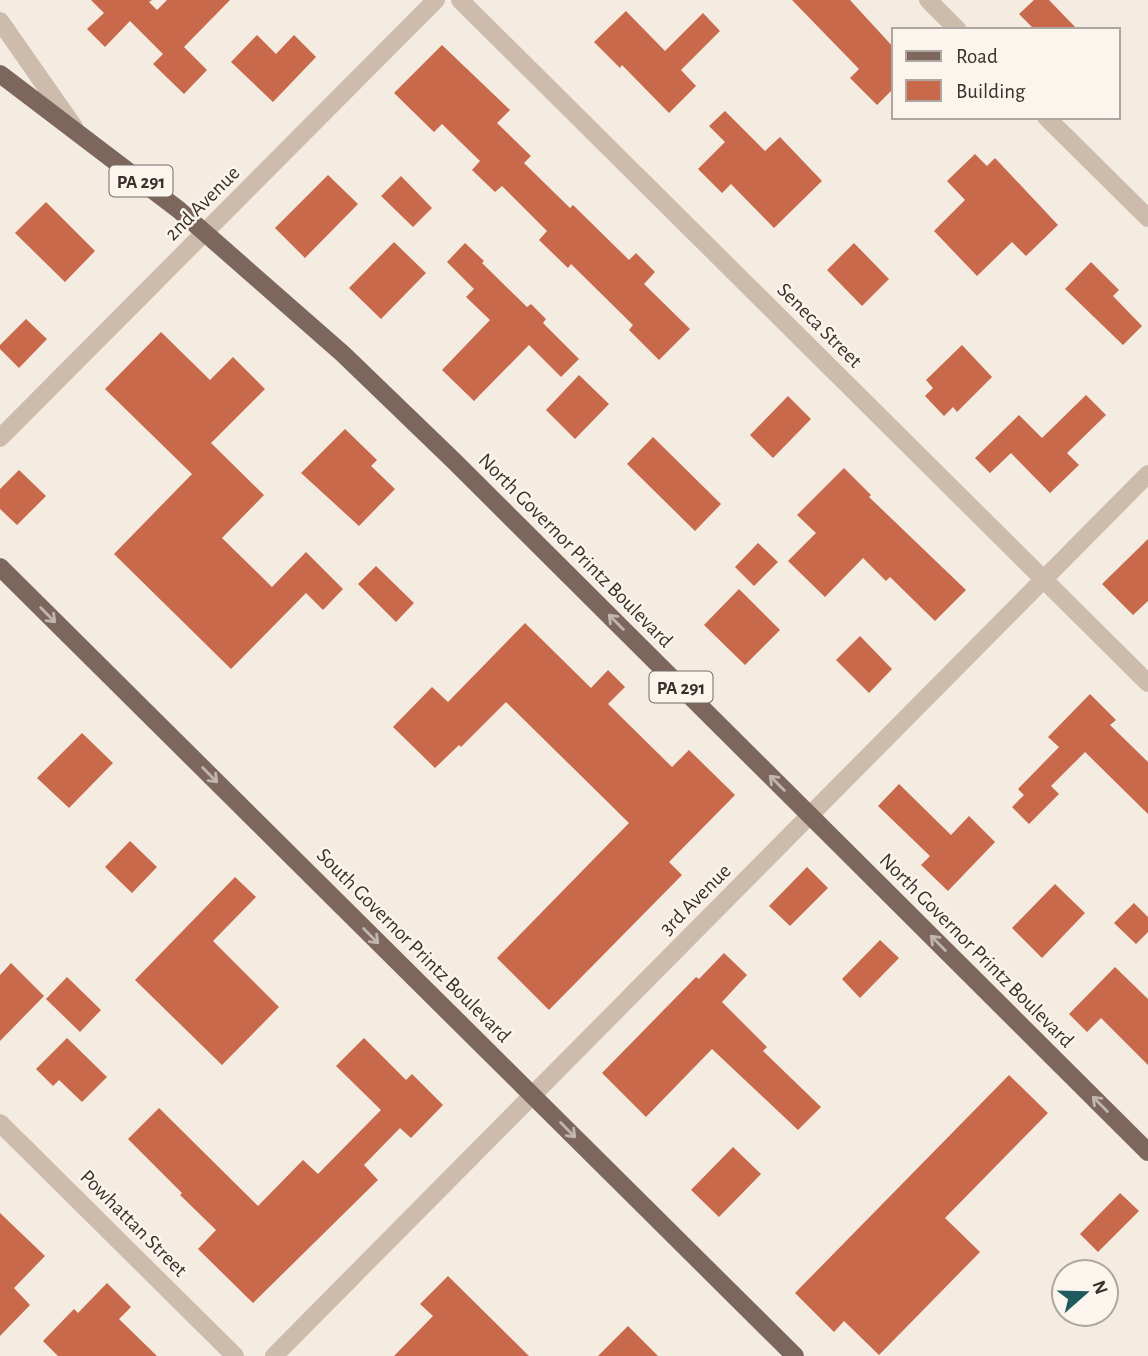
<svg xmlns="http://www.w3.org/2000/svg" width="1148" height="1356" font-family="'Alegreya Sans',sans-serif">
  <rect width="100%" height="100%" fill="#f4ebe1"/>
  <!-- building -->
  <path fill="#c8694b" d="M 91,0 L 152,0 L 149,2 L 157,10 L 167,0 L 230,0 L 184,47 L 207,70 L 184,94 L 153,64 L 163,54 L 130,21 L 105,47 L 87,29 L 104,13 Z
    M 792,0 L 850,0 L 894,48 L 894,88 L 877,105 L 850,78 L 859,69 Z
    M 1034,0 L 1049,0 L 1078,30 L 1035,30 L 1019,14 Z
    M 626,11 L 665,51 L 703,13 L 720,31 L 681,70 L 696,86 L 669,113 L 622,65 L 620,68 L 594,42 Z
    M 257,35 L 276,54 L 294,35 L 316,57 L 273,102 L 231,62 Z
    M 442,45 L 510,110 L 497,123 L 531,156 L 524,163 L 570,208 L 573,205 L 629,260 L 636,253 L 655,272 L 644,284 L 690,329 L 659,360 L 629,330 L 633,325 L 571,264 L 568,268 L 539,240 L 547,231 L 502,186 L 495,192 L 472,170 L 480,161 L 442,124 L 434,132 L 394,93 Z
    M 725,111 L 765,151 L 780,137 L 822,181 L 774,228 L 731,184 L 722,193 L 698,169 L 725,142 L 709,126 Z
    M 975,154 L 987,166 L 995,158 L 1058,225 L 1026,256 L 1012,242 L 977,276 L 934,231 L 965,200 L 947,181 Z
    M 328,175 L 358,204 L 305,258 L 275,228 Z
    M 401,176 L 432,208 L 413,227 L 381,196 Z
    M 46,202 L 95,251 L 65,282 L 15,233 Z
    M 394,242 L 426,273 L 381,319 L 349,288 Z
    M 465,243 L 484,261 L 482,263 L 527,307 L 531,304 L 546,319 L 543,323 L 579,359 L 561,377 L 529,345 L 474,401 L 442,370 L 490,320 L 466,297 L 474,289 L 447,262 Z
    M 854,243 L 889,279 L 862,306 L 827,270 Z
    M 1091,262 L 1119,290 L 1113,296 L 1142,326 L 1123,345 L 1065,289 Z
    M 26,319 L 47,339 L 19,368 L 0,349 L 0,345 Z
    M 161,332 L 210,380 L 233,357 L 265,389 L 211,443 L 264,495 L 222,538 L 272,587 L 306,552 L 343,589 L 323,610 L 306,593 L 231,669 L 114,554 L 192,474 L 105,389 Z
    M 962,345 L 992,377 L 957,412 L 953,407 L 944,416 L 925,396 L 933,388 L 926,380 Z
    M 579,375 L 609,404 L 575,439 L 546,410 Z
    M 1086,395 L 1106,415 L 1067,453 L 1079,465 L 1050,493 L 1011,453 L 990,473 L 975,458 L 1019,415 L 1042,438 Z
    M 788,396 L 811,419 L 773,458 L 750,435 Z
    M 345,429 L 377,460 L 371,466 L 395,489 L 359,526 L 301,473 Z
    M 653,437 L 721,504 L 695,531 L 627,464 Z
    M 844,468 L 871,495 L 869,497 L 966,590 L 935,621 L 890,577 L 886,581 L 863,558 L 825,597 L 788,561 L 816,533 L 797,515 Z
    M 19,470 L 46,496 L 17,525 L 0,509 L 0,489 Z
    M 1148,539 L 1148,601 L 1133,615 L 1102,584 Z
    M 758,543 L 778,562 L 754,586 L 735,567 Z
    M 376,566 L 414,603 L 396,622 L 358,584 Z
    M 739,589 L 780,630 L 745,665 L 704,625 Z
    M 525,623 L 591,688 L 608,670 L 625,687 L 608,704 L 672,767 L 689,750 L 735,795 L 669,862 L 682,875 L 549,1010 L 497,958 L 629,823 L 506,702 L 461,747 L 459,745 L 435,768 L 393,727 L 432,687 L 448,702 Z
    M 860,636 L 892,669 L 869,693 L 836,660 Z
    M 1090,694 L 1116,720 L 1110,725 L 1148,762 L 1148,814 L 1085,752 L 1051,786 L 1059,794 L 1029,824 L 1012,807 L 1024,795 L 1018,789 L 1059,747 L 1048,737 Z
    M 82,733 L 113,763 L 69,808 L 37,778 Z
    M 899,784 L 951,835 L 969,816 L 995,842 L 948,891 L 921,865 L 930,856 L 878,806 Z
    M 130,841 L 157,867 L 132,893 L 105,867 Z
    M 807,867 L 828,888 L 790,926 L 769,906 Z
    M 235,877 L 256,897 L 213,941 L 279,1007 L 222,1065 L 135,980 Z
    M 1055,884 L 1085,913 L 1042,958 L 1012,928 Z
    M 1134,903 L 1148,917 L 1148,932 L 1136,944 L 1114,923 Z
    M 880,940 L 899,958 L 860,998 L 842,979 Z
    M 724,953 L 747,975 L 722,1002 L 767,1047 L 763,1051 L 821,1107 L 798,1130 L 712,1049 L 646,1117 L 602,1073 L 696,977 L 699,979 Z
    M 11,963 L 44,996 L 0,1041 L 0,975 Z
    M 1115,967 L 1148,999 L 1148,1065 L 1101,1018 L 1087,1032 L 1069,1014 Z
    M 67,977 L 101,1010 L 80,1032 L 46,999 Z
    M 67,1038 L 107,1077 L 82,1102 L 59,1080 L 53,1086 L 36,1069 Z
    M 364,1038 L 406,1080 L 412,1074 L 443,1105 L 411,1138 L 400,1128 L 364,1165 L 378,1180 L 253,1303 L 198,1249 L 216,1230 L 180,1195 L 182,1193 L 128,1139 L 159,1108 L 258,1206 L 303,1160 L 318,1174 L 381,1110 L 336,1066 Z
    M 1009,1075 L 1048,1113 L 945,1218 L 980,1252 L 879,1355 L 844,1321 L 834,1332 L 795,1293 Z
    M 733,1147 L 761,1174 L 719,1217 L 691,1190 Z
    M 1120,1193 L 1139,1211 L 1098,1252 L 1080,1234 Z
    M 0,1213 L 45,1256 L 14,1288 L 30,1305 L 0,1336 Z
    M 448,1276 L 529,1356 L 394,1356 L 433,1316 L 420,1304 Z
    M 107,1283 L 131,1307 L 119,1319 L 157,1356 L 58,1356 L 43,1341 L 74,1309 L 78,1313 Z
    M 628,1326 L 658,1356 L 598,1356 Z"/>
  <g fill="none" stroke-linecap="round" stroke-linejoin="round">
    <!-- minor -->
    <path stroke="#cdbbac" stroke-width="18" d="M 460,0 L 1148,683
      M 928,0 L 958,30
      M 0,21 L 74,127
      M 1046,117 L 1148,218
      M 0,438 L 436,0
      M 0,1123 L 235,1356
      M 274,1356 L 1148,474"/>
    <!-- major -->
    <path stroke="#7d675c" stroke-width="18" d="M 0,74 L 179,210 L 343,354 L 454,461 L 1148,1152
      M 0,567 L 795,1356"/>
  </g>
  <!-- one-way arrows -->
  <defs><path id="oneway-shaft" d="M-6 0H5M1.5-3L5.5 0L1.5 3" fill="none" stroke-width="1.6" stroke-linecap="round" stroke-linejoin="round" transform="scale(1.75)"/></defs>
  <g stroke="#c2b5ac">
    <use href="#oneway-shaft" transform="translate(48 615) rotate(45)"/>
    <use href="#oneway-shaft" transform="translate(616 622) rotate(-135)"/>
    <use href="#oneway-shaft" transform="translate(210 775) rotate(45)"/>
    <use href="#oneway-shaft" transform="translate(777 783) rotate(-135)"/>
    <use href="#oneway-shaft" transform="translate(371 936) rotate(45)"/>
    <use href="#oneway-shaft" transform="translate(938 943) rotate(-135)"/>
    <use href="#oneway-shaft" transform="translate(1100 1104) rotate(-135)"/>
    <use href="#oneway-shaft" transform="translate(568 1130) rotate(45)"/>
  </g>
  <g text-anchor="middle" stroke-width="5" stroke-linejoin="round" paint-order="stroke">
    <!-- shield labels -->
    <g fill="#fbf5ee" stroke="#756b66" stroke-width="2">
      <rect x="109.5" y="165.5" width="63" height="31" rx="5"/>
      <rect x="649.5" y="671.5" width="63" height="31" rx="5"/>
    </g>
    <g font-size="19" font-weight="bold" fill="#3b302b">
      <text x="141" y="188">PA 291</text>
      <text x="681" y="694">PA 291</text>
    </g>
    <!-- street labels -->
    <g font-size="21" fill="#3b302b" stroke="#fbf5ee">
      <text transform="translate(202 203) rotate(-45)" y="7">2nd Avenue</text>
      <text transform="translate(820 325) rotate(45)" y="7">Seneca Street</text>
      <text transform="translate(576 550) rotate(45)" y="7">North Governor Printz Boulevard</text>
      <text transform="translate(695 899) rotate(-45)" y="7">3rd Avenue</text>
      <text transform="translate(414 945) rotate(45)" y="7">South Governor Printz Boulevard</text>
      <text transform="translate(977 950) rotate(45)" y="7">North Governor Printz Boulevard</text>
      <text transform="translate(134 1223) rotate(45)" y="7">Powhattan Street</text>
    </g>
  </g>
  <!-- legend -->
  <rect x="892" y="28" width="228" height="91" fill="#fbf5ee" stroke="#aea6a0" stroke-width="2"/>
  <rect x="906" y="51" width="35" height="10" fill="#7d675c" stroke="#aea6a0" stroke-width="2"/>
  <text x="956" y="63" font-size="21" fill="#3b302b">Road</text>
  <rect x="906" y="80" width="35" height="21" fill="#c8694b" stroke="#aea6a0" stroke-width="2"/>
  <text x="956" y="98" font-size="21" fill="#3b302b">Building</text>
  <!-- north arrow -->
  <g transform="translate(1085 1293) rotate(70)"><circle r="33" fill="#fbf5ee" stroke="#aea6a0" stroke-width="2"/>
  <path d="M0-5L12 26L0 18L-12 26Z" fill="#1f5a5e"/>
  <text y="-10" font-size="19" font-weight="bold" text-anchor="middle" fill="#3b302b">N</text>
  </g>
</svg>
